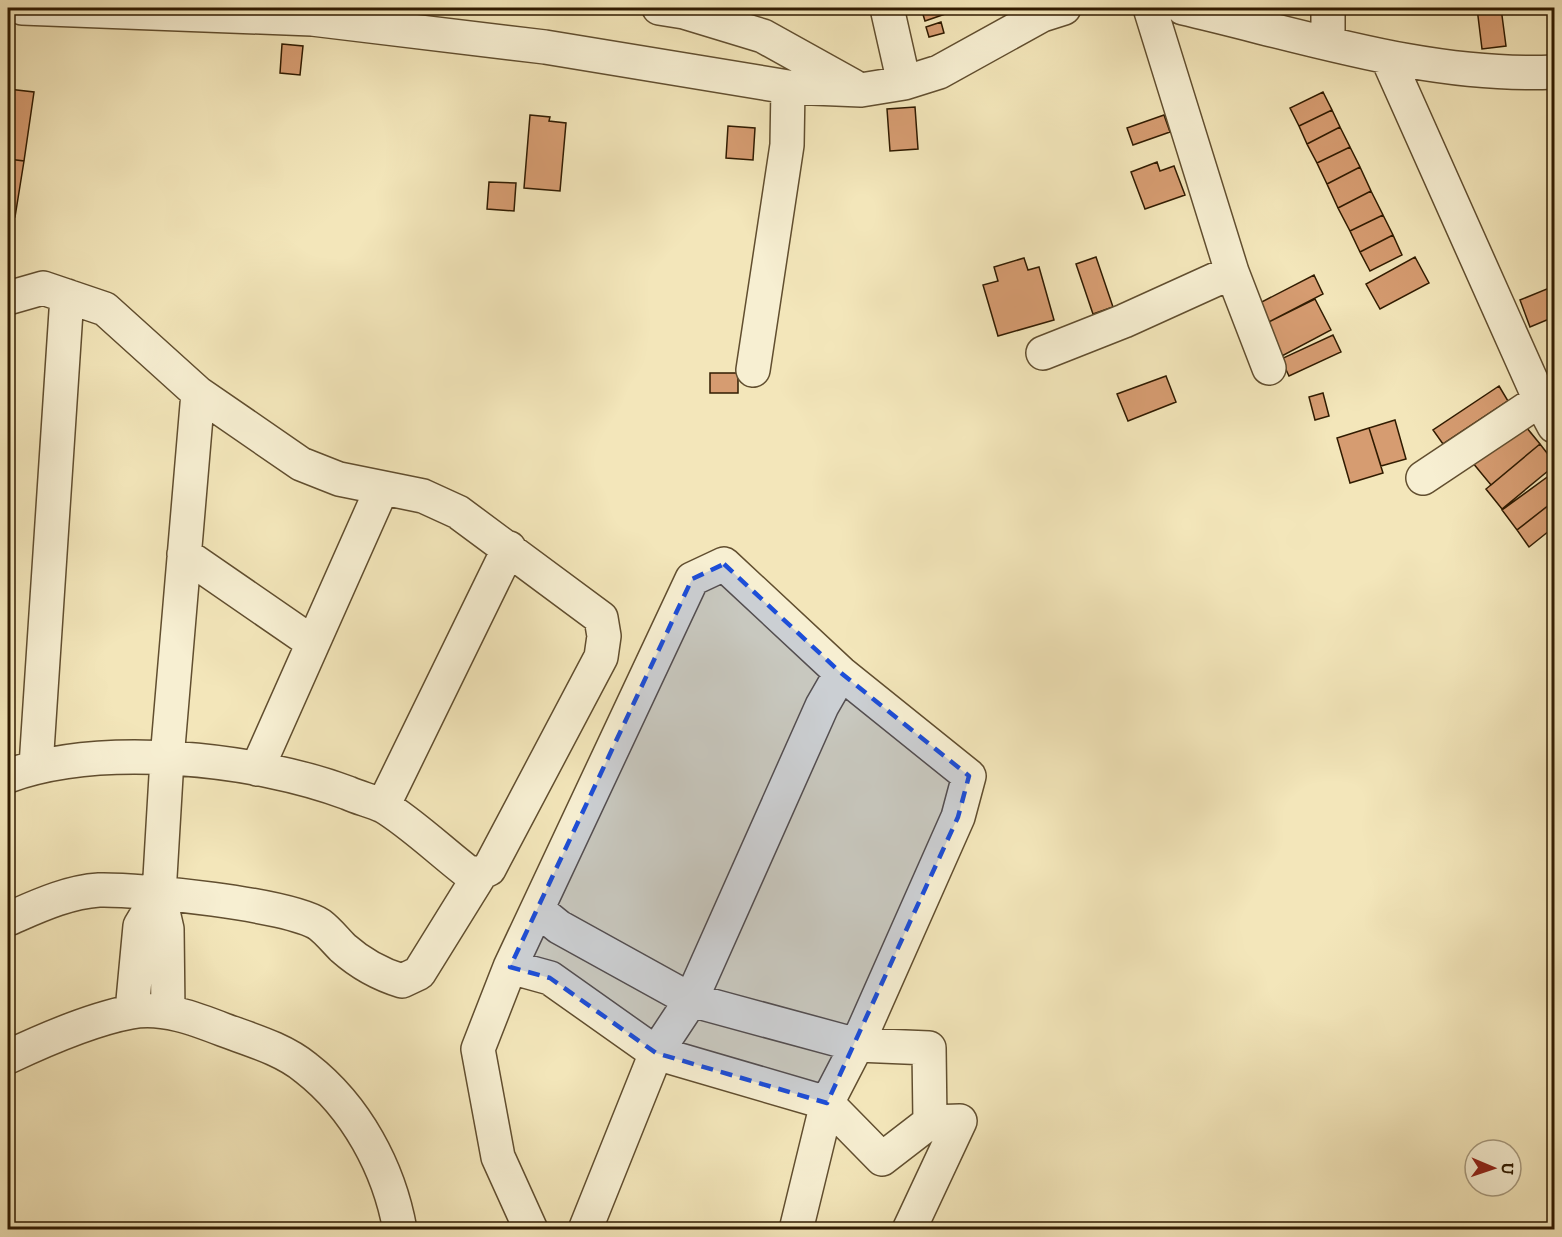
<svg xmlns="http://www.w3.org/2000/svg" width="1562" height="1237" font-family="'IM FELL DW Pica',serif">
  <rect width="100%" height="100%" fill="#f3e6ba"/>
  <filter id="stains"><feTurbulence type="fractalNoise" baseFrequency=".00333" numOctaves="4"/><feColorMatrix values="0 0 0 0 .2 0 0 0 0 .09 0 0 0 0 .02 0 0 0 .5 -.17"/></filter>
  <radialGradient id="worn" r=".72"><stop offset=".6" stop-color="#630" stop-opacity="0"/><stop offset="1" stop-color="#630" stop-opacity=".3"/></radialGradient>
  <!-- building -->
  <path fill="#d69c71" stroke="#301b01" stroke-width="1.5" d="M 921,8 L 949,8 L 951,12 L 925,21 Z
    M 1477,8 L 1501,8 L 1506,46 L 1482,49 Z
    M 941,22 L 944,33 L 929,37 L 926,27 Z
    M 282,44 L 303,46 L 300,75 L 280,73 Z
    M 8,89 L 34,92 L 24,161 L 8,159 Z
    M 1323,92 L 1332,110 L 1299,126 L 1290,108 Z
    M 915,107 L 918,149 L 890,151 L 887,109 Z
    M 1332,110 L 1340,127 L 1307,144 L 1299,126 Z
    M 530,115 L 550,117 L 549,121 L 566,123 L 560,191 L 524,188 Z
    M 1164,115 L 1170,132 L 1133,145 L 1127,128 Z
    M 728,126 L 755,128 L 753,160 L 726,158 Z
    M 1340,127 L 1350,147 L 1317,163 L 1307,144 Z
    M 1350,147 L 1360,167 L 1327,184 L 1317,163 Z
    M 8,159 L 24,161 L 15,217 L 8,216 Z
    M 1157,162 L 1160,171 L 1174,166 L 1185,195 L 1145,209 L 1131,172 Z
    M 1360,167 L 1371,191 L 1338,208 L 1327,184 Z
    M 489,182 L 516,183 L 514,211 L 487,209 Z
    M 1371,191 L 1383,215 L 1350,231 L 1338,208 Z
    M 1383,215 L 1393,235 L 1360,252 L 1350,231 Z
    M 1393,235 L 1402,255 L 1370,271 L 1360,252 Z
    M 1096,257 L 1113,307 L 1093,314 L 1076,264 Z
    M 1415,257 L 1429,283 L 1380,309 L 1366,284 Z
    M 1024,258 L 1028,270 L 1039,267 L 1054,320 L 998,336 L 983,285 L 998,281 L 994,267 Z
    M 1314,275 L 1323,294 L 1263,325 L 1254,306 Z
    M 1554,286 L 1554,317 L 1530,327 L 1520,300 Z
    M 1315,299 L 1331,330 L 1280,357 L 1263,325 Z
    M 1333,335 L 1341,352 L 1289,376 L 1281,359 Z
    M 710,373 L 738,373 L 738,393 L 710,393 Z
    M 1166,376 L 1176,402 L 1128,421 L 1117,394 Z
    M 1499,386 L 1508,401 L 1443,444 L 1433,430 Z
    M 1323,393 L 1329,416 L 1315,420 L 1309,397 Z
    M 1517,416 L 1540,444 L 1491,485 L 1468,457 Z
    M 1395,420 L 1406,459 L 1381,466 L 1369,428 Z
    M 1369,428 L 1383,473 L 1350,483 L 1337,438 Z
    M 1540,444 L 1554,462 L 1554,466 L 1502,509 L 1486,489 Z
    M 1550,475 L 1554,481 L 1554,501 L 1517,530 L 1502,510 Z
    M 1554,501 L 1554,527 L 1529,547 L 1517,530 Z"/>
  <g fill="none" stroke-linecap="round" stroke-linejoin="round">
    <!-- minor casing -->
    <g stroke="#614e2f" stroke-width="36">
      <path id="minor" d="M 22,8 L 312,19 L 545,47 L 788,87 L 861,90 L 904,83 L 939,72 L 1042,15 L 1064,8
        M 659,8 L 684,12 L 763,36 L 853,86
        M 887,8 L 904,83
        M 1150,8 L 1232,272 L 1269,368
        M 1183,8 C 1304,36 1429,78 1554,72
        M 1328,8 L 1328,42
        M 1387,57 L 1540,400 L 1554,426
        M 8,298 L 43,288 L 105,309 L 198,393 L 301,464 L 339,479 L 423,496 L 458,512 L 601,618 L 604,636 L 601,657 L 489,869 L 481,873 L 469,873 C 444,854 409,821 383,806 C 372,801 359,798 348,793 C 255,758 102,742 8,776
        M 1043,353 L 1124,321 L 1232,272
        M 753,370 L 787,145 L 788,87
        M 1423,478 L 1540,400
        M 184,554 L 313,643
        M 36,766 L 67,296
        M 257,769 L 382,488
        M 383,806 L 509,548
        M 159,894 L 167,929 L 168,1012
        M 538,910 L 559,927 L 691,1000 L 857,1045 L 929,1048 L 930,1122
        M 8,919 C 36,907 67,892 99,890 C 140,889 289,904 320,925 C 328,931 335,940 343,948 C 361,964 379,974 402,981 L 419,973 L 481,873
        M 510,967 L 550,978 L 656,1053 L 827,1103 L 882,1159 L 930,1122 L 960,1121 L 909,1230
        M 132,1011 L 140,926 L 159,894 L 167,759 L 198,393
        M 8,1057 C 44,1040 92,1019 131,1012 C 162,1006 196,1019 224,1030 C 251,1040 283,1049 306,1068 C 356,1107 389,1168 400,1230
        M 531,1230 L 498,1157 L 478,1049 L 510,967 L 692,579 L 724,564 L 841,673 L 969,776 L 958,817 L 857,1045 L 827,1103 L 796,1230
        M 585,1230 L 656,1053 L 691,1000 L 822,706 L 841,673"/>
    </g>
    <!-- minor -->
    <use href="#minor" stroke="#f7efd2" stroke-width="33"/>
  </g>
  <!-- marked area -->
  <path fill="#1d4ed8" fill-opacity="0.2" stroke="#1d4ed8" stroke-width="4.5" stroke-dasharray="12 8" stroke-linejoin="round" d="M 724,564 L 841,673 L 969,776 L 958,817 L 827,1103 L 656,1053 L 550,978 L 510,967 L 692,579 Z"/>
  <!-- margin -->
  <rect width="1562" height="1237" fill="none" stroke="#f3e6ba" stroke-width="30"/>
  <rect x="9" y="9" width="1544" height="1219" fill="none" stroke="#301b01" stroke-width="3"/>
  <rect x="15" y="15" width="1532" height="1207" fill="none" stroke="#301b01" stroke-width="1.5"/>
  <!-- north arrow -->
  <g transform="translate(1493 1168) rotate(92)"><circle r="28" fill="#f7efd2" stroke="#a79a7e" stroke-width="1.5"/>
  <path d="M0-4.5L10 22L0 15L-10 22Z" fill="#8f2418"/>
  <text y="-9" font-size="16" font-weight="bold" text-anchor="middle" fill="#301b01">U</text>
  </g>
  <rect width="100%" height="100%" filter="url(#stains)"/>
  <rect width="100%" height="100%" fill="url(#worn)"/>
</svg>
